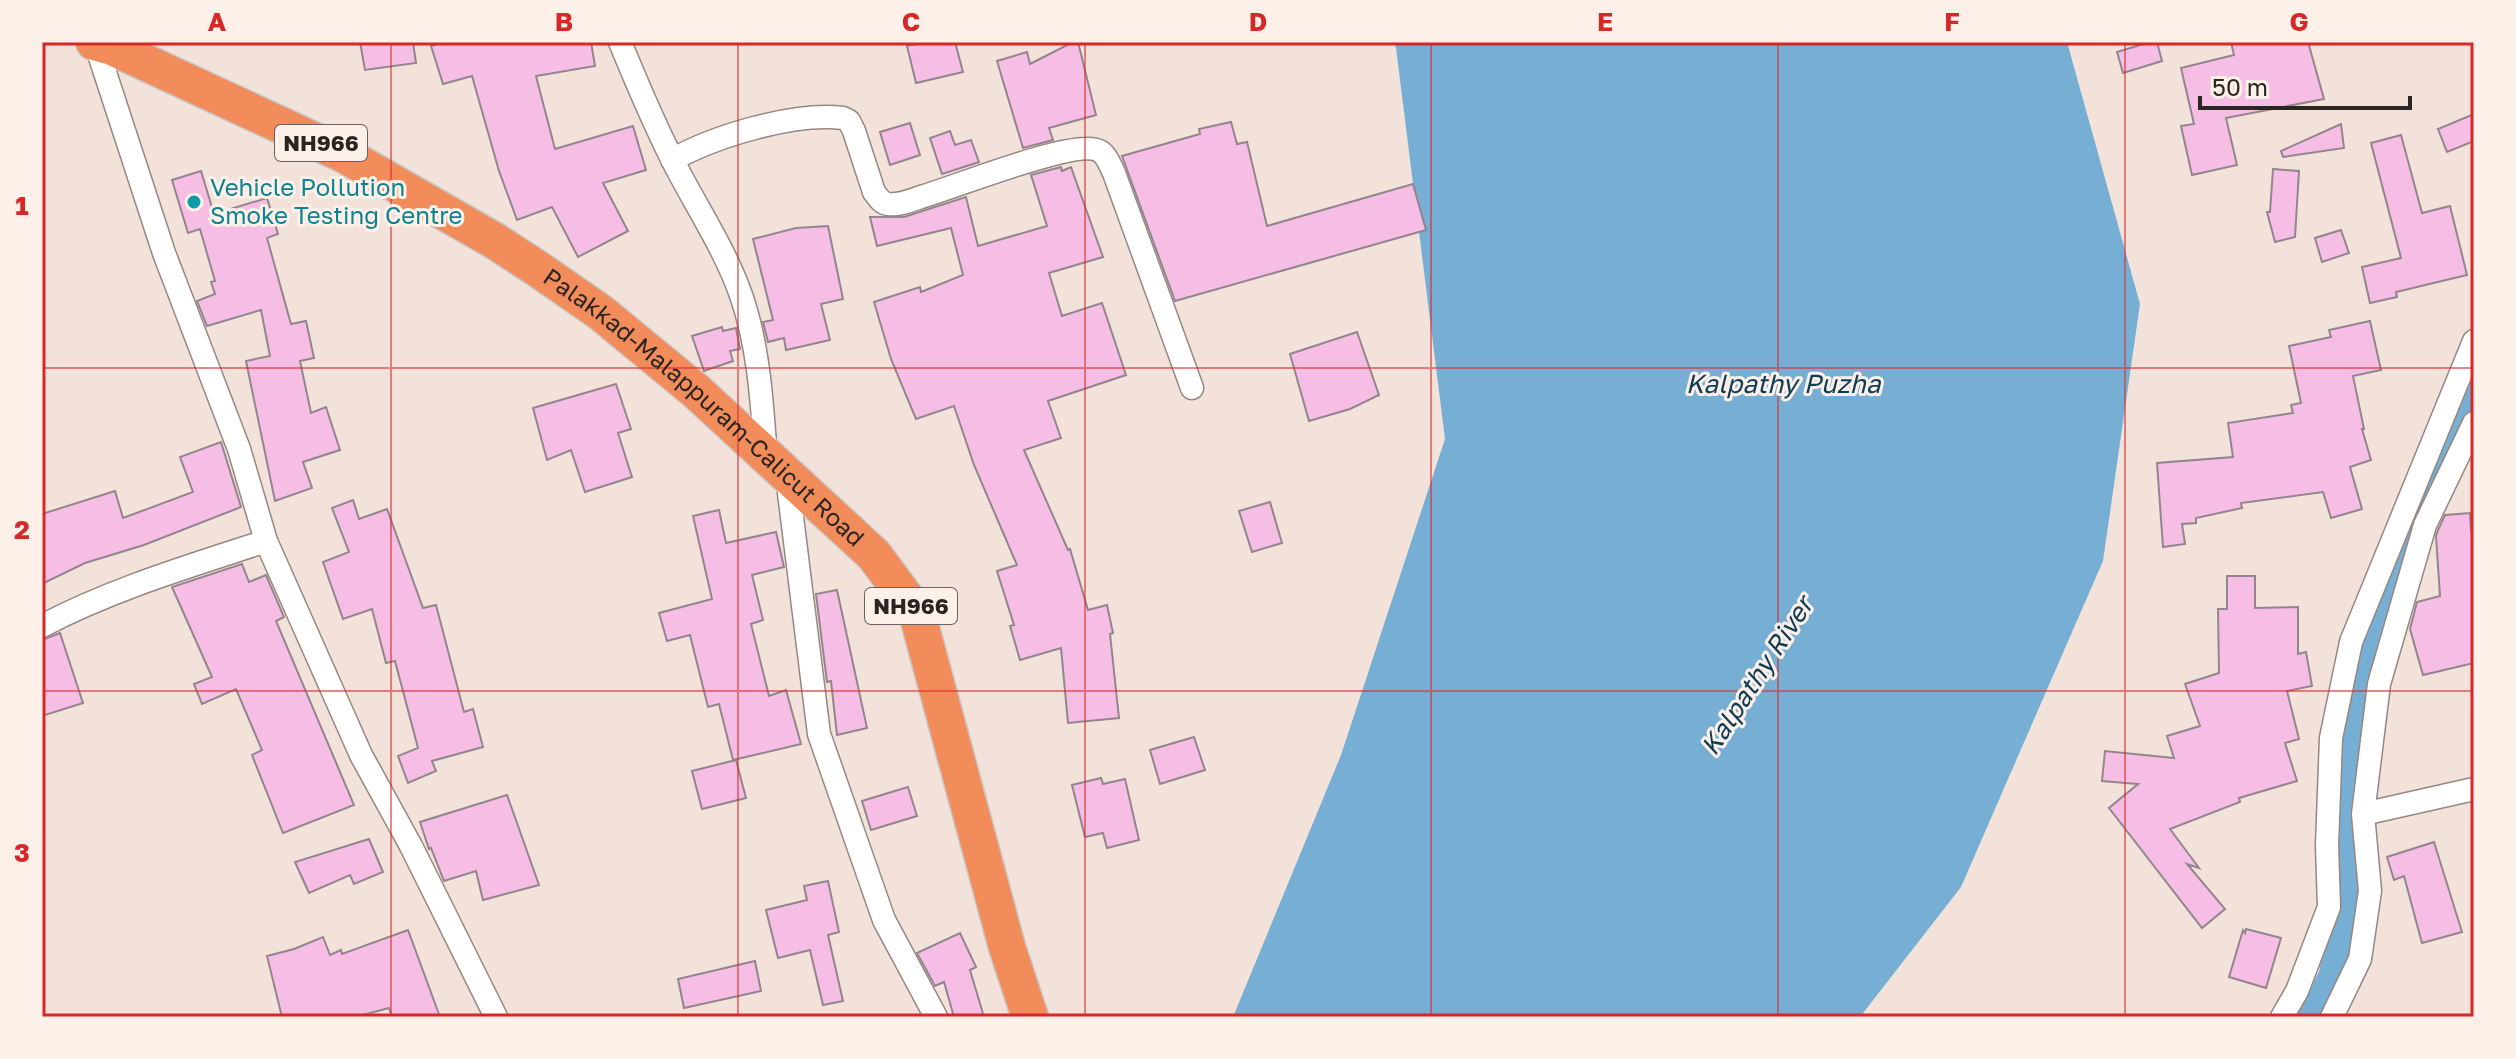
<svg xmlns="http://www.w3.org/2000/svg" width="2516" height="1059" font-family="'Golos Text',sans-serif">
  <rect width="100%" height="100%" fill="#f2e2da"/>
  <!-- water -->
  <path fill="#77afd4" d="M 1393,42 L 2067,42 L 2140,304 L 2103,561 L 1961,887 L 1860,1017 L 1233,1017 L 1341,755 L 1445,439 L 1396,48 Z"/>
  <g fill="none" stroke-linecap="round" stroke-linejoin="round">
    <!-- canal -->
    <path stroke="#77afd4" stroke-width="30" d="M 2313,1017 L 2334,975 L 2345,893 L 2347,804 L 2363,666 L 2395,572 L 2474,382"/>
  </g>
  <!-- building -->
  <path fill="#f6bee4" stroke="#93858e" stroke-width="2" d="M 360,42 L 413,42 L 416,63 L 365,70 Z
    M 444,42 L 591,42 L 595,66 L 536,76 L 555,149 L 633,126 L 646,170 L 603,183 L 628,231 L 578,257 L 552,207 L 517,220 L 499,171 L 472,76 L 443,84 L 431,46 Z
    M 925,42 L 955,42 L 963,72 L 916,83 L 907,46 Z
    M 1073,42 L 1078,42 L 1096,115 L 1049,128 L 1053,140 L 1023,148 L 997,61 L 1027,52 L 1030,64 Z
    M 2150,42 L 2157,42 L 2162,61 L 2123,73 L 2117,52 Z
    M 2231,42 L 2308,42 L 2324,99 L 2226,118 L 2237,165 L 2192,175 L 2181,126 L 2194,124 L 2181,68 L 2234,55 Z
    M 2474,114 L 2474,141 L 2447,152 L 2438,129 Z
    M 1231,122 L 1237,144 L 1247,142 L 1267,226 L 1413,184 L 1426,230 L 1175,301 L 1122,156 L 1200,134 L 1199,129 Z
    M 910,123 L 920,155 L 890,165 L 880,132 Z
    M 2341,124 L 2344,148 L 2283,157 L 2281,151 Z
    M 950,131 L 955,145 L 971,140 L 979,162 L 942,174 L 930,138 Z
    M 2401,135 L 2422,213 L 2450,206 L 2467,275 L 2396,292 L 2397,297 L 2370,303 L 2362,267 L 2401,258 L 2371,143 Z
    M 1061,167 L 1062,171 L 1071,167 L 1103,257 L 1049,273 L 1062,316 L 1102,303 L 1126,375 L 1048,401 L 1061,438 L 1024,450 L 1068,550 L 1070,549 L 1088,610 L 1107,605 L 1113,633 L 1110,634 L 1119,718 L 1068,723 L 1061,648 L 1020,660 L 1010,626 L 1014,625 L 997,571 L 1017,565 L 974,465 L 954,406 L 916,419 L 891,359 L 874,302 L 920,287 L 921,292 L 963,275 L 951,228 L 877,246 L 870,217 L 904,217 L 966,197 L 978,246 L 1047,226 L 1031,175 Z
    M 2273,169 L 2299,171 L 2295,237 L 2275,242 L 2267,212 L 2270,212 Z
    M 201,171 L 214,214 L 267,198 L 278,234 L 267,238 L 291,324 L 306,321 L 314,358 L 300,361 L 311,413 L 326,407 L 340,450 L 303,462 L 312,488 L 275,501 L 246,361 L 270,356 L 261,310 L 207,326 L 197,301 L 215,294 L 211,282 L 215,281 L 200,229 L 188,233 L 172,180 Z
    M 828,226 L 843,299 L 821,304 L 830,340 L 786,350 L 784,338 L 768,342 L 763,322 L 773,320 L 753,239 L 796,228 Z
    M 2341,230 L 2349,253 L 2322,262 L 2315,238 Z
    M 2370,321 L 2381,370 L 2353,376 L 2364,429 L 2362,429 L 2371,460 L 2350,467 L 2362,509 L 2331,518 L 2323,492 L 2241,503 L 2242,508 L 2196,518 L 2196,523 L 2182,524 L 2185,544 L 2163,547 L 2157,463 L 2233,457 L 2228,423 L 2293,413 L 2291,405 L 2301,403 L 2289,346 L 2331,337 L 2329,330 Z
    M 722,327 L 723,331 L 736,328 L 740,349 L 730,351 L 733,361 L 704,371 L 692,336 Z
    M 1357,332 L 1379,395 L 1350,409 L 1309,421 L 1290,354 Z
    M 616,384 L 631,429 L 618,433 L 632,477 L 585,492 L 571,450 L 547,460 L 533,408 Z
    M 221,442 L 241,507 L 144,545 L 85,563 L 42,584 L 42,514 L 115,491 L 123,518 L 193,492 L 180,457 Z
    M 353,500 L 359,519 L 387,509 L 423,608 L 436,605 L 464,712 L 473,709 L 483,747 L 432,761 L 436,771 L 408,783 L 398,756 L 418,748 L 395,661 L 386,663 L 372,609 L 343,619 L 323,562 L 349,552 L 332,508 Z
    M 1270,502 L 1282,543 L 1252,552 L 1239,511 Z
    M 719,510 L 726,543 L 776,532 L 784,567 L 752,575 L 763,620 L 751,624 L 769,696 L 786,690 L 801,744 L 733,760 L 719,704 L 708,707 L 690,635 L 667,641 L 659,613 L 712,599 L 693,516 Z
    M 2470,513 L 2471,531 L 2474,531 L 2474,663 L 2423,675 L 2410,629 L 2417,602 L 2440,596 L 2436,536 L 2438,530 L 2445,515 Z
    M 242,564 L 249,582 L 266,575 L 284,617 L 276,621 L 354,805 L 283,833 L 252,755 L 262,750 L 236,689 L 202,704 L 194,684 L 212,677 L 172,587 Z
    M 2227,576 L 2255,576 L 2255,608 L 2298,607 L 2298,654 L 2306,652 L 2312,686 L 2287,691 L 2299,739 L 2285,743 L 2297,781 L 2239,798 L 2240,802 L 2170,829 L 2199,868 L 2187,864 L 2225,909 L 2202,928 L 2109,808 L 2138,784 L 2102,781 L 2105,751 L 2174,758 L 2167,736 L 2200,726 L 2185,684 L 2219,673 L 2218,609 L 2227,609 Z
    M 837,590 L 867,728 L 837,735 L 831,681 L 827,682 L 816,594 Z
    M 60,633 L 83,703 L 42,716 L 42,640 Z
    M 1194,737 L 1205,770 L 1160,784 L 1150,750 Z
    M 736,760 L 746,798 L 702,809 L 692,771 Z
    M 1101,778 L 1103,784 L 1125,779 L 1139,840 L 1107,848 L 1103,833 L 1085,837 L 1072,785 Z
    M 908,787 L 917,816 L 871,830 L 862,801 Z
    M 507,795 L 539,885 L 483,900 L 476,871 L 444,881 L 431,848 L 429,849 L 420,822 Z
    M 369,839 L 383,872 L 354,884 L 350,875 L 309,893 L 295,862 Z
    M 2434,842 L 2462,932 L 2422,943 L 2404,876 L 2394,880 L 2387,857 Z
    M 828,881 L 839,932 L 828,935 L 843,1001 L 823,1005 L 810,950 L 778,958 L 766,910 L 807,900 L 804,886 Z
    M 2246,929 L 2281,938 L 2266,988 L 2229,977 L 2243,930 L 2245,933 Z
    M 408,930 L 440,1017 L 392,1017 L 389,1008 L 355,1017 L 282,1017 L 267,956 L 294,949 L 323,937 L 330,955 L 341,950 L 342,954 Z
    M 960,933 L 976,967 L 970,970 L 984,1017 L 954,1017 L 944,982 L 935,986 L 917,953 Z
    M 755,961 L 761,991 L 684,1008 L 678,979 Z"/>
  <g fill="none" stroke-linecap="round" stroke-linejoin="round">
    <!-- minor casing -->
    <g stroke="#968780" stroke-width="25">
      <path id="minor" d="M 95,42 L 164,253 L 239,449 L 266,541 L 361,755 L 411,846 L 496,1017
        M 620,42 C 636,81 653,121 672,159 C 695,205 724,247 741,295 C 759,347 762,403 766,458
        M 672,160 C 715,136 794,112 843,118 L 849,121 L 854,131 L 874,192 C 878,197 881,203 888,204 C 899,206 914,199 924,196 C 953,188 1080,136 1101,152 C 1107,156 1111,167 1114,173 L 1192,388
        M 787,477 L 819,734 L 884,920 L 936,1017
        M 42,626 C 112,589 190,566 266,541
        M 2363,814 L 2474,789
        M 2282,1017 L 2297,991 L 2329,907 L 2327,846 L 2331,738 L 2351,642 L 2474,341
        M 2332,1017 L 2360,959 L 2370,891 L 2363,814 L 2379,684 L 2425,525 L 2474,423"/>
    </g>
    <!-- trunk casing -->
    <g stroke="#c8c6c6" stroke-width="39">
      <g id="trunk">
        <path id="s1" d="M 94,42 L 112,47 L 343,154 L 495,241 L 535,267 L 600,312 L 696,391 L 874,555 L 917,613 L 1007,947 L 1030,1017"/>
      </g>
    </g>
    <!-- minor -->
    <use href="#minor" stroke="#fff" stroke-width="22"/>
    <!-- trunk -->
    <use href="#trunk" stroke="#f28c5a" stroke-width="36"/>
  </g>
  <!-- grid -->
  <path fill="none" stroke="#d62828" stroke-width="2" stroke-opacity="0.55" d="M 391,42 L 391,1017M 738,42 L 738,1017M 1085,42 L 1085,1017M 1431,42 L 1431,1017M 1778,42 L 1778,1017M 2125,42 L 2125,1017M 42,368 L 2474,368M 42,691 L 2474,691"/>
  <!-- markers -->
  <circle fill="#0f9aa8" stroke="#fdf0e9" stroke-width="3" cx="194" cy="202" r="8"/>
  <g text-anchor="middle" stroke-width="6" stroke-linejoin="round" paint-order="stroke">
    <!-- shield labels -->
    <g fill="#fdf0e9" stroke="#6a625e" stroke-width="2">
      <rect x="275" y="125" width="92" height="36" rx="6"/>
      <rect x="865" y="588" width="92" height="36" rx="6"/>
    </g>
    <g font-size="22" font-weight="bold" fill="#2b2522">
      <text x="321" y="151">NH966</text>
      <text x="911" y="614">NH966</text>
    </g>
    <!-- culture labels -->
    <g font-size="24" fill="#0d838f" stroke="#fdf0e9" text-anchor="start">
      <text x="210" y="196">Vehicle Pollution<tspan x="210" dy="28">Smoke Testing Centre</tspan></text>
    </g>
    <!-- street labels -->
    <g font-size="24" fill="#2b2522" stroke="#fdf0e9">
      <text dy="8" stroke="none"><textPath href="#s1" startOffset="716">Palakkad-Malappuram-Calicut Road</textPath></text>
    </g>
    <!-- water labels -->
    <g font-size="26" font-style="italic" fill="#0e3c56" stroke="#fdf0e9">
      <text x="1783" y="393">Kalpathy Puzha</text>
      <text transform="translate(1757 676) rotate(-57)" y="9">Kalpathy River</text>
    </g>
  </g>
  <!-- border -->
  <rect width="2516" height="1059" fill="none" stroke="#fdf0e9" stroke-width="88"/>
  <!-- scale -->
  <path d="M2200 96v12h210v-12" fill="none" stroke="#2b2522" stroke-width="4"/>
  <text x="2212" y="96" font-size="24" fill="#2b2522" stroke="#fdf0e9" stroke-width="6" paint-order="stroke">50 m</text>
  <rect x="44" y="44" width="2428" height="971" fill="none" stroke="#d62828" stroke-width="3"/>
  <g font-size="26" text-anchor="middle" font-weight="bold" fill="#d62828">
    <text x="217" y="31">A</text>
    <text x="564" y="31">B</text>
    <text x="911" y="31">C</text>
    <text x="1258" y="31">D</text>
    <text x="1605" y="31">E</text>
    <text x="1952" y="31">F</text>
    <text x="2299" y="31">G</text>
    <text x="22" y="215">1</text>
    <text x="22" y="539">2</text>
    <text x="22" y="862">3</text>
  </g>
</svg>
